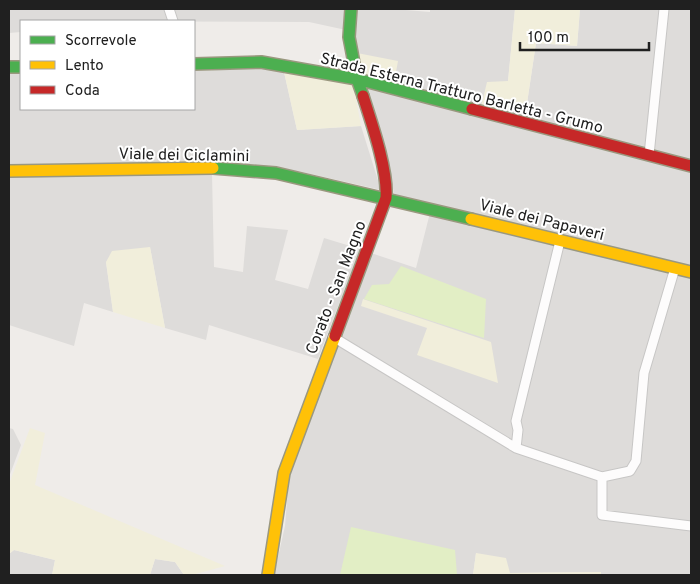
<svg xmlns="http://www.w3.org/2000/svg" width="700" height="584" font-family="Overpass,sans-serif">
  <rect width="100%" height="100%" fill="#efece9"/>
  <!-- residential -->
  <path fill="#dedcda" d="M 9,9 L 347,9 L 346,30 L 309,22 L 21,21 L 21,32 L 9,33 Z
    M 356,9 L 406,9 L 406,10 L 430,12 L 430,9 L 515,9 L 508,81 L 526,110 L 536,43 L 577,46 L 580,9 L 691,9 L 691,575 L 601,575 L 600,572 L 509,573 L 476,553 L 473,575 L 274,575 L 285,526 L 289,476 L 371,253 L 416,268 L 432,205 L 395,196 L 357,53 L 354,42 Z
    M 260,68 L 284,72 L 297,130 L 361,126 L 381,190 L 302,172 L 237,163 L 9,166 L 9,71 L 21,71 L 21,109 L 194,109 L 194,71 Z
    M 212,173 L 214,267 L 243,272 L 247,226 L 288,230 L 275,280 L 308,289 L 324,238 L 360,249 L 318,359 L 209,325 L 206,340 L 165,328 L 150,247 L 106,262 L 113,312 L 84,303 L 74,346 L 9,325 L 9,174 Z
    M 9,428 L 13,429 L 21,445 L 9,477 Z
    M 14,550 L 55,560 L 52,575 L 9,575 L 9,554 Z
    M 155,559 L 175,562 L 184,575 L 150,575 Z"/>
  <!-- farmland -->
  <path fill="#f1eedb" d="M 515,9 L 580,9 L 577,46 L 536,43 L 526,110 L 481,107 L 487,82 L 508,81 Z
    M 357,53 L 398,61 L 394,83 L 362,76 Z
    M 284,72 L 353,83 L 361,126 L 297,130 Z
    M 150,247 L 165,328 L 113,312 L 106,262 L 112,251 Z
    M 363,299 L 491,342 L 498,383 L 417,355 L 427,328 L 361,306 Z
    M 30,428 L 45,433 L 35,485 L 225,566 L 192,575 L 184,575 L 175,562 L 155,559 L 150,575 L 52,575 L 55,560 L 14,550 L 9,554 L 9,484 Z
    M 476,553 L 506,558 L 510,573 L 601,572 L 601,575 L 473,575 Z"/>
  <!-- grass -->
  <path fill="#e2eec5" d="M 401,266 L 486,299 L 484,338 L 364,299 L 372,285 L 389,284 Z
    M 351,527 L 455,550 L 457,575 L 340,575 Z"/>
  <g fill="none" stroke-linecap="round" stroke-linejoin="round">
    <!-- street casing -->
    <g stroke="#c7c6c5" stroke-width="11">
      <path id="street" d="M 169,9 L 173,21
        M 649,155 L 664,9
        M 675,268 L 644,373 L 636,461 L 630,471 L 602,477 L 602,515 L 691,526
        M 333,337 L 516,448 L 602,477
        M 516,448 L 518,430 L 516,421 L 560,241"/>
    </g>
    <!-- fast casing -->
    <g stroke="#9a987f" stroke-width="14">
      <path id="fast" d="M 351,9 L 349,37 L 357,79 L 363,96
        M 194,64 L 261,62 L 357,79 L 472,109
        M 9,67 L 21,67
        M 213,168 L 276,173 L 471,219"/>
    </g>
    <!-- slow casing -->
    <g stroke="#9a987f" stroke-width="14">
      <path id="slow" d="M 9,171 L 213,168
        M 471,219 L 691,272
        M 268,575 L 284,473 L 335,336"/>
    </g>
    <!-- jam casing -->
    <g stroke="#9a987f" stroke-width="14">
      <path id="jam" d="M 472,109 L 691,166
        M 335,336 L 386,198 C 388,170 372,124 363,96"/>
    </g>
    <!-- street -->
    <use href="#street" stroke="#fdfcfc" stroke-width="9"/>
    <!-- fast -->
    <use href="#fast" stroke="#4caf50" stroke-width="11"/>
    <!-- slow -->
    <use href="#slow" stroke="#ffc107" stroke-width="11"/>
    <!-- jam -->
    <use href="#jam" stroke="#c62828" stroke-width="11"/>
  </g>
  <g text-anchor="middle" stroke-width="4" stroke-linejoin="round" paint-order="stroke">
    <!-- street labels -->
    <g font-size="16" fill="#202020" stroke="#fff">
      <text transform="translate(462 92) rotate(14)" y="6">Strada Esterna Tratturo Barletta - Grumo</text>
      <text transform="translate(184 154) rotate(1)" y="6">Viale dei Ciclamini</text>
      <text transform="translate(542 219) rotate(14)" y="6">Viale dei Papaveri</text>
      <text transform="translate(335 287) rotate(-69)" y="6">Corato - San Magno</text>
    </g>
  </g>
  <!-- border -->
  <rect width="700" height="584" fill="none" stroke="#202020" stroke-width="20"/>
  <!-- legend -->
  <rect x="20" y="20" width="175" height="90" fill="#ffffff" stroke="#a6a6a6"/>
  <rect x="30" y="36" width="25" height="8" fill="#4caf50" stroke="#a6a6a6"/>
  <text x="65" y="45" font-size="15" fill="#202020">Scorrevole</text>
  <rect x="30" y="61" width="25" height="8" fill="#ffc107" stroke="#a6a6a6"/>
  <text x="65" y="70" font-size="15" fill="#202020">Lento</text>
  <rect x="30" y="86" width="25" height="8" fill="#c62828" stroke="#a6a6a6"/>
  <text x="65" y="95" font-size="15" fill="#202020">Coda</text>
  <!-- scale -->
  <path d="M520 42v8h129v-8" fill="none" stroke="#202020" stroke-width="2.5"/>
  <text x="528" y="42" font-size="15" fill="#202020" stroke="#ffffff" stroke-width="4" paint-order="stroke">100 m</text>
</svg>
